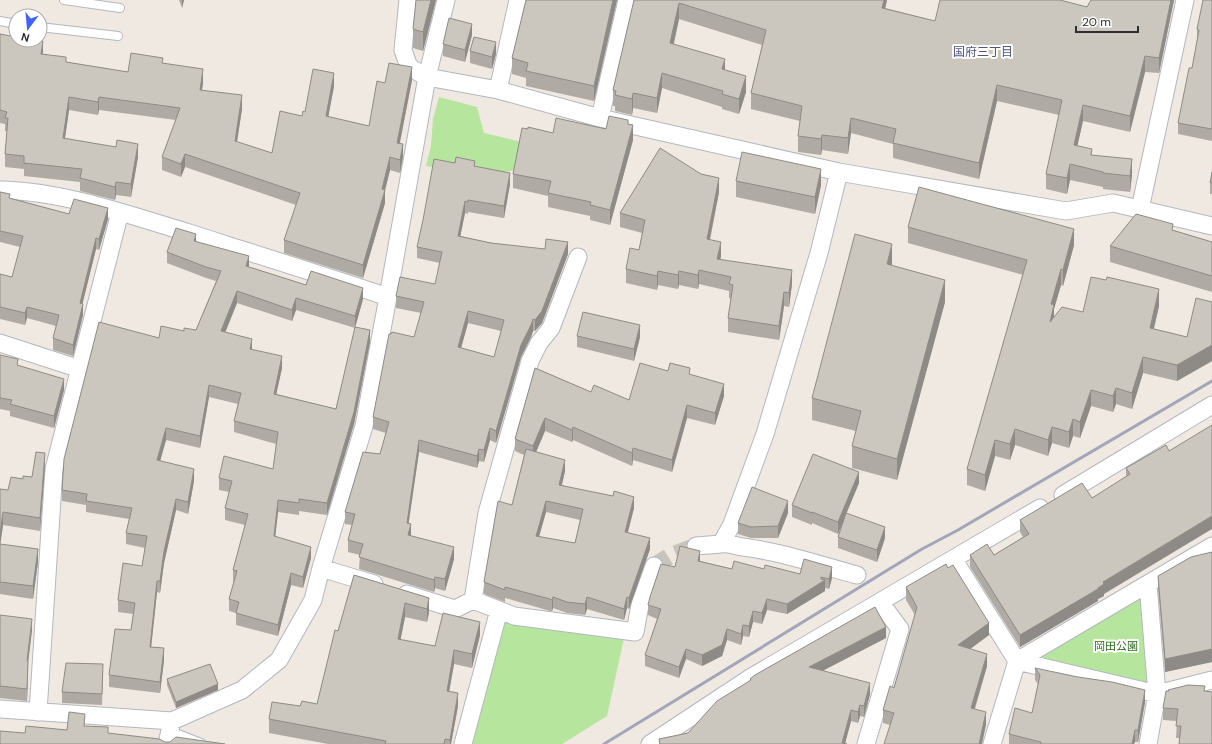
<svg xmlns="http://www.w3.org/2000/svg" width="1212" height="744" font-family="'DM Sans','Noto Sans JP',sans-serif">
  <rect width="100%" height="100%" fill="#efe9e1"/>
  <!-- green -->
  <path fill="#b6e59e" d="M 439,97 L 477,107 L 484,133 L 518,141 L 538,156 L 534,166 L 487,176 L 426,166 L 431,146 L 433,119 Z
    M 1148,584 L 1157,694 L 1017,661 Z
    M 503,619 L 624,638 L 607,716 L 562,744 L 469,744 Z"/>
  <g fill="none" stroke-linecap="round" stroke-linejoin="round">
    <!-- street-tunnel -->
    <path stroke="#c8c4bd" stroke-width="17" stroke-dasharray="17 8" stroke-linecap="butt" d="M 654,566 L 670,556 L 696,546"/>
    <!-- lane casing -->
    <g stroke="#b4b7c1" stroke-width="10">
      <path id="lane" d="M 64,0 L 120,8
        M 0,21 L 16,24
        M 40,27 L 118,36
        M 170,731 L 201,743"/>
    </g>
    <!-- street casing -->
    <g stroke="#b4b7c1" stroke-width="19">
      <path id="street" d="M 408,0 L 403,50 L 409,67 L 427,77 L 498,90 L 600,118 L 839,172 L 1066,211 L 1113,203 L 1212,226
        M 498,90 L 518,0
        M 600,118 L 627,0
        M 839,172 L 819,253 L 765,434 L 732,524 L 721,544 C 730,543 734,546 743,547 C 782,552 819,565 857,575
        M 0,190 C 62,191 130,215 189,233 C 255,254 322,275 388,297
        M 1140,209 L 1185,0
        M 0,343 L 80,369
        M 1063,495 L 1212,405
        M 696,546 L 721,544
        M 954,560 L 1017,661 L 1157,694 L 1212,680
        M 321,568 L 374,584
        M 1148,584 L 1157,694 L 1148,744
        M 407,594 L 455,609 L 473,600 L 514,616 L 635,632 L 640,605 L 654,566
        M 473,600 L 487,513 L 530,361 L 539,343 L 551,328 L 578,257
        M 0,709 L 172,721 L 242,690 L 279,660 L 313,600 L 321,568 L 364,426 L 388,297 L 427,77 L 446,0
        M 38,712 L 54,469 L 120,212
        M 167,744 L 172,721
        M 463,744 L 499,610
        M 650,744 L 750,678 L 1040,508
        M 866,744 L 900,629 L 880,602
        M 992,744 L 1017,661 L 1212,546"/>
    </g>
    <!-- lane -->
    <use href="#lane" stroke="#fff" stroke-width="8"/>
    <!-- street -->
    <use href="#street" stroke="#fff" stroke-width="17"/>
    <!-- rail -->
    <path stroke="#a3a6b8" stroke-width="3" d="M 604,744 L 922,549 L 958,530 L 1212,381"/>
  </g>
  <!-- wall -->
  <path fill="#afaba4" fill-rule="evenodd" d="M 179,0 L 184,0 L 182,8 Z
    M 416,0 L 436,0 L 423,51 L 413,48 L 413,29 Z
    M 526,0 L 617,0 L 594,101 L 526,86 L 526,78 L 512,74 L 512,58 Z
    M 634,0 L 887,0 L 885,8 L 935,21 L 1087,7 L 1091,0 L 1174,0 L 1159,73 L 1145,72 L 1130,132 L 1083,121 L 1077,146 L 1092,155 L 1132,175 L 1130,192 L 1103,189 L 1103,187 L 1070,180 L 1067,194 L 1046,189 L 1046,174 L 1059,115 L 997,101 L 979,179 L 893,158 L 893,144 L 851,133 L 848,154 L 822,150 L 821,155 L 798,152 L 798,136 L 800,121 L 751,109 L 751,93 L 762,45 L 679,19 L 674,44 L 725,70 L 746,92 L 739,114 L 722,109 L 722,107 L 662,88 L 657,113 L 633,108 L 632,115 L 615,111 L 615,106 L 613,106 L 613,90 Z
    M 1212,0 L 1212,141 L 1178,134 L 1178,123 L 1192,68 L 1197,41 L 1197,29 Z
    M 0,34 L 43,54 L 66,62 L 128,72 L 163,63 L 203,83 L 202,90 L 242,109 L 237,142 L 272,153 L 305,112 L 334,86 L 328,117 L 369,126 L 385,83 L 412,80 L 400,143 L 403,157 L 400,173 L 390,170 L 385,190 L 385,203 L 363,278 L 284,253 L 284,240 L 296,205 L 185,167 L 181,177 L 162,170 L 162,157 L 176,120 L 99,110 L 98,115 L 69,110 L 65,138 L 138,157 L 131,197 L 116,195 L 115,200 L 80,191 L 80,182 L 24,176 L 24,169 L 5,167 L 5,154 L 7,131 L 5,131 L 5,124 L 0,123 Z
    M 472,35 L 465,62 L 443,56 L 443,44 Z
    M 470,51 L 496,54 L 492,69 L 470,63 Z
    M 628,124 L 633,140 L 610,225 L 590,220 L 590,216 L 548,207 L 548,196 L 513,188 L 513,174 L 553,133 L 606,129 Z
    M 475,166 L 510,184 L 504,218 L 468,212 L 468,214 L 465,213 L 460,236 L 491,243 L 568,254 L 542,323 L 535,331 L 533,331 L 531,337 L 521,357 L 496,443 L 490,440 L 484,462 L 479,461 L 477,468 L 419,452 L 408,523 L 411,536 L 454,559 L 445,591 L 435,588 L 434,592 L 359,569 L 360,555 L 348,552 L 348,540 L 352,525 L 345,524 L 345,512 L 380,454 L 386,433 L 373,429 L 373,417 L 414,337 L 421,313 L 396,308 L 396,296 L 435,284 L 440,263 L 417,258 L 417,247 ZM 468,323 L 501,331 L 494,357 L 461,348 Z
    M 1212,172 L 1212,194 L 1210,194 L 1210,183 Z
    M 736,181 L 821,185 L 815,214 L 736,197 Z
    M 0,192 L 10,198 L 69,214 L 108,219 L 99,250 L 96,249 L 82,304 L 83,315 L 73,356 L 53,350 L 53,338 L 56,326 L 27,318 L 25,325 L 0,319 L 0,274 L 12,277 L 20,247 L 0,242 Z
    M 719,192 L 710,240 L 721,256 L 720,260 L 792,284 L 789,307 L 784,306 L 779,340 L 728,332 L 728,318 L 731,299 L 729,298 L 729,291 L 699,284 L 698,289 L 679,285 L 678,289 L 658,285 L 657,290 L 626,283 L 626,269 L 639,250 L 642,233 L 620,227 L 620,213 Z
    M 908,227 L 1074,245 L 1063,286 L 1061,285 L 1054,309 L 1054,316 L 1083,312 L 1159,306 L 1154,329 L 1187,337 L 1212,302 L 1212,361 L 1177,381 L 1143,373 L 1132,409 L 1116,404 L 1113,412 L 1091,406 L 1080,438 L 1073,436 L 1069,448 L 1052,443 L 1048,456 L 1015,445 L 1010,460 L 995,456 L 985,491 L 967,485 L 967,469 L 1023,275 L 908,243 Z
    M 1173,230 L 1212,242 L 1212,292 L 1110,262 L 1110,246 Z
    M 196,241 L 249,267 L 306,285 L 363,299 L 355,327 L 370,342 L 354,424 L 327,515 L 299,511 L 299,515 L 278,512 L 275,537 L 311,558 L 303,588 L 291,585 L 278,636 L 236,625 L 236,613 L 229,611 L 229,599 L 234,582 L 233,582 L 233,570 L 245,525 L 225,520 L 225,508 L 229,492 L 219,490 L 219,478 L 273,469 L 276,444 L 234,432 L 234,421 L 238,404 L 209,397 L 200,448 L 166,440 L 160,461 L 194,481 L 188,514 L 176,510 L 164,563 L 160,593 L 157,592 L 151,647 L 164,660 L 160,693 L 109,687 L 109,675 L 131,630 L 133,614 L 118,612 L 118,600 L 142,566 L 145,548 L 126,544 L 126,533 L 129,519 L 86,512 L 86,505 L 62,501 L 62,490 L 159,338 L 184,331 L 196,330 L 216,281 L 206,278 L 167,263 L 167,252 ZM 237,303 L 292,321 L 296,310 L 355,328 L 336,409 L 276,394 L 282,368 L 225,332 Z
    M 892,266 L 945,302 L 897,480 L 852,468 L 852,446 L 856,431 L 812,420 L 812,398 Z
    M 577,336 L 640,337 L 634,361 L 577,347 Z
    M 0,355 L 18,366 L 64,390 L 54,428 L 10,416 L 10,411 L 0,409 Z
    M 535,368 L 591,392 L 629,400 L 668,371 L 690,375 L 724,396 L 715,425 L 687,418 L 672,472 L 633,460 L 632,466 L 573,440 L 572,442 L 545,431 L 536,452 L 565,471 L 562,485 L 634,508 L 628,532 L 650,549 L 629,609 L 627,608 L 624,620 L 587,609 L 585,615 L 567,613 L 553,608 L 552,611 L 550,611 L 505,598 L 505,602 L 484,594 L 484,582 L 512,505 L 524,455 L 515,451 L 515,439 ZM 546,512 L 580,520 L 575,543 L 539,537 Z
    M 1166,445 L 1104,594 L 1104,596 L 1098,599 L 1098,601 L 1020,647 L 970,567 L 970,555 L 994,555 L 1023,537 L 1020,532 L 1020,520 L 1092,498 L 1126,477 L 1126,468 Z
    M 45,466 L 40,531 L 3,525 L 0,544 L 38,562 L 33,599 L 0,594 L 0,489 L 8,490 L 23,479 L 32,477 Z
    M 859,483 L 846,513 L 885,538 L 877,562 L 838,548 L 838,537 L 844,519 L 838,534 L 812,523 L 812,525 L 792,517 L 792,505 Z
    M 788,513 L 778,538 L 751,538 L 738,534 L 738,523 Z
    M 1212,552 L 1212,662 L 1165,672 L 1158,589 L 1158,576 Z
    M 700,561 L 732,569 L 764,569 L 832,578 L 829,589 L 825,588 L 825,591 L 787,614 L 767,610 L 762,624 L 753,622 L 749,637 L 743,636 L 741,645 L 727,640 L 722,656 L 702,666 L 686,659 L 679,678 L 645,666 L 645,655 L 657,619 L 648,615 L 648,605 L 675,567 Z
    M 354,575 L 429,598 L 429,612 L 427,622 L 405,617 L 400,640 L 435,646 L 480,635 L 472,668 L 454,664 L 449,691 L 458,706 L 451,744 L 328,744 L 269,733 L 269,719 L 300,706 L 317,704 Z
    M 906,587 L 989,635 L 970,649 L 987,666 L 975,709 L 986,725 L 890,725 L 883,723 L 883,710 L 894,688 L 915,615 L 906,600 Z
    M 0,615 L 32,630 L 28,661 L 28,672 L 27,701 L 0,698 Z
    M 886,638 L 823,670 L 870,694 L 864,717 L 860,716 L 858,723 L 851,721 L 845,743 L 847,744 L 659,744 L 659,739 L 688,733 L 750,681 L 750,679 Z
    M 1035,668 L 1145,702 L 1138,742 L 1135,742 L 1134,744 L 1009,744 L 1009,734 L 1032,713 L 1038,684 L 1035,680 Z
    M 103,675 L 102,705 L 62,703 L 62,692 Z
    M 167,679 L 218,690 L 176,708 L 167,685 Z
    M 1168,691 L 1205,691 L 1180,738 L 1176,738 L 1177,721 L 1163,720 L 1163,708 Z"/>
  <!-- shaded-wall -->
  <path fill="#8e8b86" d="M 182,0 L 184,0 L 182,8 Z
    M 431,0 L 436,0 L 423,51 L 423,32 Z
    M 613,0 L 617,0 L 594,101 L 594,86 Z
    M 884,0 L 887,0 L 882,23 L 882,8 Z
    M 1171,0 L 1174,0 L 1159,73 L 1159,58 Z
    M 679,3 L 679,19 L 670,59 L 670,43 Z
    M 472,24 L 472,35 L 465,62 L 465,50 Z
    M 43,41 L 43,54 L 41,54 Z
    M 496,42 L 496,54 L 492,69 L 492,57 Z
    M 1145,56 L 1145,72 L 1130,132 L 1130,116 Z
    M 725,59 L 725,75 L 722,69 Z
    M 412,67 L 412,80 L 397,156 L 397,143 Z
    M 203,69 L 203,83 L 200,103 L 200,90 Z
    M 334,73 L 334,86 L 326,129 L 326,116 Z
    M 662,73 L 662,88 L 657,113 L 657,98 Z
    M 746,76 L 746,92 L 739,114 L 739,99 Z
    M 997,85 L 997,101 L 979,179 L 979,163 Z
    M 633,93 L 633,108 L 632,115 L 632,99 Z
    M 242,95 L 242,109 L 235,154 L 235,141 Z
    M 69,97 L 69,110 L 63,151 L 63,138 Z
    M 99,97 L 99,110 L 98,115 L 98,102 Z
    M 1083,105 L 1083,121 L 1074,161 L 1074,145 Z
    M 851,118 L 851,133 L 848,154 L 848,138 Z
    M 633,125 L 633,140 L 610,225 L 610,210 Z
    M 822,135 L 822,150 L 821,155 L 821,139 Z
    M 138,144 L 138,157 L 131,197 L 131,184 Z
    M 403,144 L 403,157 L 400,173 L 400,160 Z
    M 185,154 L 185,167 L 181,177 L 181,164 Z
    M 390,157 L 390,170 L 385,190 L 385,203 L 363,278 L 363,265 Z
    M 1132,159 L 1132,175 L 1130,192 L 1130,176 Z
    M 1070,164 L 1070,180 L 1067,194 L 1067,178 Z
    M 821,169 L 821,185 L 815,214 L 815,197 Z
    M 510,173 L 510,184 L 504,218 L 504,206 Z
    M 719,178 L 719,192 L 707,253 L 707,239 Z
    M 116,182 L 116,195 L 115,200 L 115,187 Z
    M 465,201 L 465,213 L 458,248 L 458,236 Z
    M 108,208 L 108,219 L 99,250 L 99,239 Z
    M 1074,229 L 1074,245 L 1063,286 L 1063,270 Z
    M 196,234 L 196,246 L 194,241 Z
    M 96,238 L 96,249 L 80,314 L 80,303 Z
    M 568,242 L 568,254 L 542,323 L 535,331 L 535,320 Z
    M 721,242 L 721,256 L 717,274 L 717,259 Z
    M 892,244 L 892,266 L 887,264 Z
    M 249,256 L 249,267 L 246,266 Z
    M 1061,269 L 1061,285 L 1054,309 L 1054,321 L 1050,322 L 1051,304 Z
    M 699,270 L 699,284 L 698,289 L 698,275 Z
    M 792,270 L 792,284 L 789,307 L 789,293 Z
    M 658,271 L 658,285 L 657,290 L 657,276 Z
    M 679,271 L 679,285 L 678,289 L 678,275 Z
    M 945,280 L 945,302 L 897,480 L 897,459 Z
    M 363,288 L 363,299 L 355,328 L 355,316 Z
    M 1159,289 L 1159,306 L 1150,344 L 1150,328 Z
    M 237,291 L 237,303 L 221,343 L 221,331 Z
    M 784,292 L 784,306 L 779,340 L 779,326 Z
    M 296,298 L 296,310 L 292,321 L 292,310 Z
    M 83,304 L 83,315 L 73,356 L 73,345 Z
    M 27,307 L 27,318 L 25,325 L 25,313 Z
    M 468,311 L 468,323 L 458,359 L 458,347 Z
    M 533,319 L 533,331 L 531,337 L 521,357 L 496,443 L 496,431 L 521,345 Z
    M 640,325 L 640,337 L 634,361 L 634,349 Z
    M 370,330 L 370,342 L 354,424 L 327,515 L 327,503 Z
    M 252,339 L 252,350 L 250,349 Z
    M 1212,345 L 1212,361 L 1177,381 L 1177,365 Z
    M 282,356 L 282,368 L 274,405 L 274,394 Z
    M 1143,357 L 1143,373 L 1132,409 L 1132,393 Z
    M 64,379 L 64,390 L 54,428 L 54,416 Z
    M 724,384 L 724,396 L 715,425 L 715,413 Z
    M 209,385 L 209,397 L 200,448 L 200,436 Z
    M 1116,388 L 1116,404 L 1113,412 L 1113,396 Z
    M 1091,390 L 1091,406 L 1080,438 L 1080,422 Z
    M 687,405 L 687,418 L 672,472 L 672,460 Z
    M 545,418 L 545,431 L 533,459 L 533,446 Z
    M 1073,419 L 1073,436 L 1069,448 L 1069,432 Z
    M 573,427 L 573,440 L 572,442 L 572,430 Z
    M 1052,427 L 1052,443 L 1048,456 L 1048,440 Z
    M 166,428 L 166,440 L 157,472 L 157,460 Z
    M 490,428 L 490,440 L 484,462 L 484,450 Z
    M 1015,429 L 1015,445 L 1010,460 L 1010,444 Z
    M 419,440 L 419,452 L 407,535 L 407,523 Z
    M 995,440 L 995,456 L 985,491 L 985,475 Z
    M 633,448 L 633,460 L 632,466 L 632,453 Z
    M 479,449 L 479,461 L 477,468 L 477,456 Z
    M 45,453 L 45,466 L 40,531 L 40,518 Z
    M 565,460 L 565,471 L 559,496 L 559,485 Z
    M 194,469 L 194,481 L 188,514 L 188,502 Z
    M 859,472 L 859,483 L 838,534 L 838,522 Z
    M 634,497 L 634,508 L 625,543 L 625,532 Z
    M 176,499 L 176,510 L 164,563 L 160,593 L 160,581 L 164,551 Z
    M 278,500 L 278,512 L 274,548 L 274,536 Z
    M 546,501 L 546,512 L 536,547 L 536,536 Z
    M 788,501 L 788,513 L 778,538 L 778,526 Z
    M 3,512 L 3,525 L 0,547 L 0,534 Z
    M 1212,516 L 1212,529 L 1104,594 L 1104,596 L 1098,599 L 1098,601 L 1020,647 L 1020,635 L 1098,588 L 1103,582 Z
    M 411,524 L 411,536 L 408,535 Z
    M 885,527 L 885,538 L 877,562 L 877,550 Z
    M 650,538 L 650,549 L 629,609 L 629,598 Z
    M 311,547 L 311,558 L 303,588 L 303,577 Z
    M 454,547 L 454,559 L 445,591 L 445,579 Z
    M 38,549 L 38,562 L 33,599 L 33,586 Z
    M 700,551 L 700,562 L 698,561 Z
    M 832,567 L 832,578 L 829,589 L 829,579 Z
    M 291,573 L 291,585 L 278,636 L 278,625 Z
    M 435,577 L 435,588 L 434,592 L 434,580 Z
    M 821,577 L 821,583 L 825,580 L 825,591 L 787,614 L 787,604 L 821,579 Z
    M 157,581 L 157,592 L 150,658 L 150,647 Z
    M 553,597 L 553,608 L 552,611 L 552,600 Z
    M 587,597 L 587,609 L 585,615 L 585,604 Z
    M 627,597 L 627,608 L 624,620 L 624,609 Z
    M 429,598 L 429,612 L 427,622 L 427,609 Z
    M 767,599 L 767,610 L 762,624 L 762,613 Z
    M 405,603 L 405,617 L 398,653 L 398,639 Z
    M 753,611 L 753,622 L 749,637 L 749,626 Z
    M 32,619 L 32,630 L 27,672 L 27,661 Z
    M 480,622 L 480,635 L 472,668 L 472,654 Z
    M 989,623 L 989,635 L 958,658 L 958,645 Z
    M 743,625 L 743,636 L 741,645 L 741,634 Z
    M 886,627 L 886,638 L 809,678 L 809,667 Z
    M 727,629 L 727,640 L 722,656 L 702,666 L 702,655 Z
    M 164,648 L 164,660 L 160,693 L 160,682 Z
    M 686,649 L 686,659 L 679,678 L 679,667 Z
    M 1212,649 L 1212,662 L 1165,672 L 1165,659 Z
    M 454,650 L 454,664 L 447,704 L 447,691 Z
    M 987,654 L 987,666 L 971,720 L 971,708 Z
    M 28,661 L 28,672 L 27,701 L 27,689 Z
    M 870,683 L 870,694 L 864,717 L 864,706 Z
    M 218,684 L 218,690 L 176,708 L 176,702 Z
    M 1145,690 L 1145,702 L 1138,742 L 1138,730 Z
    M 458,693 L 458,706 L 451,744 L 450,744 L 450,740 Z
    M 860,705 L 860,716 L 858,723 L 858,712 Z
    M 851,710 L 851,721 L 845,744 L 842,743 Z
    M 986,712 L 986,725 L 982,744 L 979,744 Z
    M 1135,730 L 1135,742 L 1134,744 L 1132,744 Z"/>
  <!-- building -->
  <path fill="#cbc7bf" stroke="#8e8b86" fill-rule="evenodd" d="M 416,0 L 431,0 L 423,32 L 413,29 Z
    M 526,0 L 613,0 L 594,86 L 526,71 L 528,63 L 512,58 Z
    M 634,0 L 884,0 L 882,8 L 935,21 L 940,0 L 1060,0 L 1087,7 L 1091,0 L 1171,0 L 1159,58 L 1145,56 L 1130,116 L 1083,105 L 1074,145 L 1092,149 L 1091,155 L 1132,159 L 1130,176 L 1103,173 L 1103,172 L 1070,164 L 1067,178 L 1046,174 L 1062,100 L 997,85 L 979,163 L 893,143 L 896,129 L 851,118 L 848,138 L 822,135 L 821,139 L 798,136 L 802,106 L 751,93 L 766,30 L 679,3 L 670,43 L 725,59 L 722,69 L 746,76 L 739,99 L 722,94 L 723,91 L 662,73 L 657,98 L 633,93 L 632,99 L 615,95 L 616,91 L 613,90 Z
    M 1203,0 L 1212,0 L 1212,129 L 1178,123 L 1189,68 L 1192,68 L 1199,30 L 1197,29 Z
    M 449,18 L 472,24 L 465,50 L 443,44 Z
    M 0,34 L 16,37 L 16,40 L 35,40 L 43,41 L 41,54 L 66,57 L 66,62 L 128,72 L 131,53 L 163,58 L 162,63 L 203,69 L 200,90 L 242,95 L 235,141 L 272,153 L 280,111 L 302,116 L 303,111 L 305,112 L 313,69 L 334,73 L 326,116 L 369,126 L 377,81 L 385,83 L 389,63 L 412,67 L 397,143 L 403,144 L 400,160 L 390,157 L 382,189 L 385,190 L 363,265 L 284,240 L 300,193 L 185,154 L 181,164 L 162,157 L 180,108 L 99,97 L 98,102 L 69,97 L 63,138 L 116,147 L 117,140 L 138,144 L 131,184 L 116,182 L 115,187 L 80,178 L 82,169 L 24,163 L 24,156 L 5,154 L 8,118 L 5,118 L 7,112 L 0,110 Z
    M 474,37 L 496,42 L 492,57 L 470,51 Z
    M 609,116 L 628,120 L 628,124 L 633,125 L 610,210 L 590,205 L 591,202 L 548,193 L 551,181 L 513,174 L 522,128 L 528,129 L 528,127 L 553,133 L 556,118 L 606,129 Z
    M 660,148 L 701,174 L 719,178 L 707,239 L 721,242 L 717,259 L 792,270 L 789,293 L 784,292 L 779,326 L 728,318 L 733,285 L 729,284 L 731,277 L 699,270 L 698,275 L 679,271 L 678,275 L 658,271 L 657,276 L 626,269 L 630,248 L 639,250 L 645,220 L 620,213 Z
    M 742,152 L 821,169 L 815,197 L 736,181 Z
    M 456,157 L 475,161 L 474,166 L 510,173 L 504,206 L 468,200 L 468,202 L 465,201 L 458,236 L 491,243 L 545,249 L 546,239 L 568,242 L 542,311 L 535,320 L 533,319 L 531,325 L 521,345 L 496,431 L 490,428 L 484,450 L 479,449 L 477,456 L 419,440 L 407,523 L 411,524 L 408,535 L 454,547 L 445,579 L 435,577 L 434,580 L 359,557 L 363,544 L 348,540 L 355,514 L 345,512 L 363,452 L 380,454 L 389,422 L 373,417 L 389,334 L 391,334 L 392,332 L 414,337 L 424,302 L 396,296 L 400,277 L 435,284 L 442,252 L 417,247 L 423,220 L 434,159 L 455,163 ZM 468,311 L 504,320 L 494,357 L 458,347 Z
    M 1212,172 L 1212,183 L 1210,183 Z
    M 919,187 L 1074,229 L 1063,270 L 1061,269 L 1051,304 L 1054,305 L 1050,322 L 1062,307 L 1083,312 L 1091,277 L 1106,280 L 1107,277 L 1159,289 L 1150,328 L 1187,337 L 1196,298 L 1212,302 L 1212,345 L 1177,365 L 1143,357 L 1132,393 L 1116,388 L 1113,396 L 1091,390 L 1080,422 L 1073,419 L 1069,432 L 1052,427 L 1048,440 L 1015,429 L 1010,444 L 995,440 L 985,475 L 967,469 L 1027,260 L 908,227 Z
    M 0,192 L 10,194 L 9,198 L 69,214 L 74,199 L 108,208 L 99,239 L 96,238 L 80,303 L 83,304 L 73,345 L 53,338 L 59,315 L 27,307 L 25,313 L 0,307 L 0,274 L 12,277 L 23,236 L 0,231 Z
    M 1136,214 L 1173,224 L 1172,230 L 1212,242 L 1212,276 L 1110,246 Z
    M 176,228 L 196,234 L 194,241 L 249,256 L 246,266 L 306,285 L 311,271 L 363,288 L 355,316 L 296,298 L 292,310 L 237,291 L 221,331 L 252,339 L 250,349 L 282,356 L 274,394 L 336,409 L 355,327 L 370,330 L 354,412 L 327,503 L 299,499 L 299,503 L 278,500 L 274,536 L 311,547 L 303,577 L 291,573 L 278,625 L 236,613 L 239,602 L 229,599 L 237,571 L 233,570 L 248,514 L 225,508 L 232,481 L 219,478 L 224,456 L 273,469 L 278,432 L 234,421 L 241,393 L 209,385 L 200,436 L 166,428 L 157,460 L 194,469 L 188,502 L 176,499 L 164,551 L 160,581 L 157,581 L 150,647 L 164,648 L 160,682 L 109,675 L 115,629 L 131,630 L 135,603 L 118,600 L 123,563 L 142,566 L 147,536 L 126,533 L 132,508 L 86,501 L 87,494 L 62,490 L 64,459 L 99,322 L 159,338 L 161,326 L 184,331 L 184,328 L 196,330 L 221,271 L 206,267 L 167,252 Z
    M 855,234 L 892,244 L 887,264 L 945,280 L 897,459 L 852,446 L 861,411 L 812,398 Z
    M 583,312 L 640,325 L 634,349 L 577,336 Z
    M 0,355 L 18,359 L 17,365 L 64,379 L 54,416 L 10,404 L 12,400 L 0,398 Z
    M 640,363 L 668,371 L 670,363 L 690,368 L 689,374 L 724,384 L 715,413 L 687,405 L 672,460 L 633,448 L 632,453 L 573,427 L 572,430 L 545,418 L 533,446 L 515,439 L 535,368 L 591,392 L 594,385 L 629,400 Z
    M 1212,425 L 1212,516 L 1103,582 L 1104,584 L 1098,588 L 1098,589 L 1020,635 L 970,555 L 987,544 L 994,555 L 1029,534 L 1020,520 L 1082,483 L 1092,498 L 1130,474 L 1126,468 L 1166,445 L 1169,451 Z
    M 526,449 L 565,460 L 559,485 L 613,496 L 614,491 L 634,497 L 625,532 L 650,538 L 629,598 L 627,597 L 624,609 L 587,597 L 585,604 L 567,602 L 553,597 L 552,600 L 550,599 L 505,587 L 505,590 L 484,582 L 498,501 L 512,505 ZM 546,501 L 583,509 L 575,543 L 536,536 Z
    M 36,452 L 45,453 L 40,518 L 3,512 L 0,534 L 0,489 L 8,490 L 11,477 L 23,479 L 23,476 L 32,477 Z
    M 813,454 L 859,472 L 838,522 L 812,512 L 812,513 L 792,505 Z
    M 752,487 L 788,501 L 778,526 L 751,527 L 738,523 Z
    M 846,513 L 885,527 L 877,550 L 838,537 Z
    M 0,544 L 38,549 L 33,586 L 0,582 Z
    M 680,546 L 700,551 L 698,561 L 732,569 L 734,561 L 764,569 L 765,565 L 800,574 L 804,559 L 832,567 L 829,579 L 821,577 L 821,579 L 825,580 L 787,604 L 767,599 L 762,613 L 753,611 L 749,626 L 743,625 L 741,634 L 727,629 L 722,645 L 702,655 L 686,649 L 679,667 L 645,655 L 661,609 L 648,605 L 650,597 L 661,564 L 675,567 Z
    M 1212,552 L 1212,649 L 1165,659 L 1158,576 L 1191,557 Z
    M 946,564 L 948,568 L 953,565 L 989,623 L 958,645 L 987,654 L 971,708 L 986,712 L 979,744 L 884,744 L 894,713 L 883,710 L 890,686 L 894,688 L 917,607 L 906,587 Z
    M 354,575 L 429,598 L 427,609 L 405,603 L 398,639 L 435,646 L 443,613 L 480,622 L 472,654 L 454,650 L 447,691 L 458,693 L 450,740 L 445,739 L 444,744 L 385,744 L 386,741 L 269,719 L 272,702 L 300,706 L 302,701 L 317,704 L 335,630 L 338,631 Z
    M 875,607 L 886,627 L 809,667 L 870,683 L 864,706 L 860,705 L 858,712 L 851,710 L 842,743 L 847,744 L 660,744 L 659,739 L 688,733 L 717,701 L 751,680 L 750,679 L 755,675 Z
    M 0,615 L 32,619 L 27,661 L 28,661 L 27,689 L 0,686 Z
    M 66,663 L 103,664 L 102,694 L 62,692 Z
    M 210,664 L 218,684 L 176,702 L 167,679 Z
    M 1035,668 L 1078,677 L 1112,682 L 1145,690 L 1138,730 L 1135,730 L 1132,744 L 1041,744 L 1041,742 L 1009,734 L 1015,708 L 1032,713 L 1040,675 Z
    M 1188,685 L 1205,686 L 1204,691 L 1212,692 L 1212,744 L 1179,744 L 1181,726 L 1176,726 L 1178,709 L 1163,708 L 1166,691 L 1169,691 L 1168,690 Z
    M 69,712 L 85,714 L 84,726 L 108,727 L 108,733 L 159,739 L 165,742 L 170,742 L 176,737 L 225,744 L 0,744 L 0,731 L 25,733 L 26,726 L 67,730 Z"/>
  <g text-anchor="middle" stroke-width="4" stroke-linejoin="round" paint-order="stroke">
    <!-- park labels -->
    <g font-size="11" fill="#2c6e1b" stroke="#fff">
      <text x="1116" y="650">岡田公園</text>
    </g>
    <!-- neighbourhood labels -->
    <g font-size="12" fill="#4d5680" stroke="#fff">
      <text x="983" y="56">国府三丁目</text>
    </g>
  </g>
  <!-- north arrow -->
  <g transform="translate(28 28) rotate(196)"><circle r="19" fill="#ffffff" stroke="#ababab"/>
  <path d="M0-3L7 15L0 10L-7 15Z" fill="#4264fb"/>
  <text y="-6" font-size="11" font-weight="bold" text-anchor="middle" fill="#2e2e2e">N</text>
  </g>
  <!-- scale -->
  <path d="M1076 26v6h62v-6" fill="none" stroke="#2e2e2e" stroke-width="2"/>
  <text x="1082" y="26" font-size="12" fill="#2e2e2e" stroke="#ffffff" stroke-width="3" paint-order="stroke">20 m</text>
</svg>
